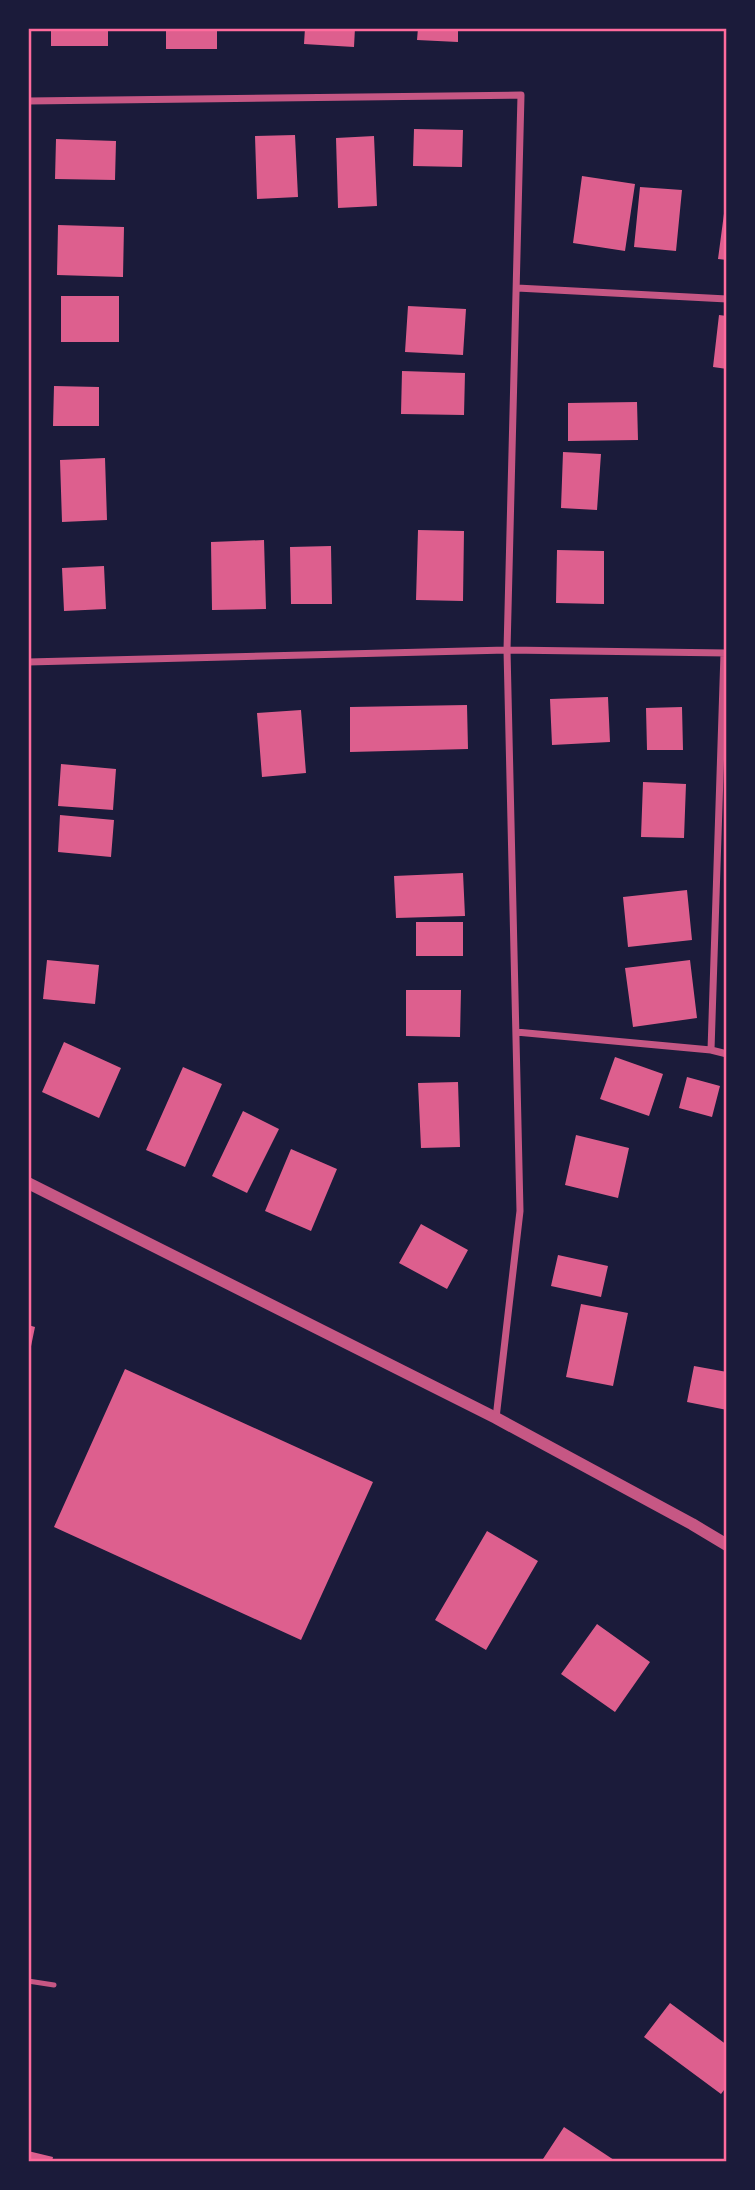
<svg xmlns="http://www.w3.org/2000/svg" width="755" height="2190" font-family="'Noto Sans',sans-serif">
  <rect width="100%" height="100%" fill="#1b1b3a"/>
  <!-- building -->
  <path fill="#dd5f8e" d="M 51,28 L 108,28 L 108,46 L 51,46 Z
    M 166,28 L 217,28 L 217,49 L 166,49 Z
    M 305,28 L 355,28 L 354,47 L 304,44 Z
    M 418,28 L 458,28 L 458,42 L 417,40 Z
    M 414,129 L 463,130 L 462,167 L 413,166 Z
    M 295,135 L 298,197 L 257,199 L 255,136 Z
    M 374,136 L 377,206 L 338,208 L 336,138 Z
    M 56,139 L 116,141 L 115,180 L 55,179 Z
    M 582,176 L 635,184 L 625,251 L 573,243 Z
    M 640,187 L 682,190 L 676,251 L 634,247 Z
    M 725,206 L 727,207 L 727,260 L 718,259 Z
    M 58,225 L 124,227 L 123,277 L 57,275 Z
    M 61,296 L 119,296 L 119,342 L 61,342 Z
    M 408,306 L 466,309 L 463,355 L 405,352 Z
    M 719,315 L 727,316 L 727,369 L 713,367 Z
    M 402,371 L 465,373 L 464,415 L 401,414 Z
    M 54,386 L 99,387 L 99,426 L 53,426 Z
    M 637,402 L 638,440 L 568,441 L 568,403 Z
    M 563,452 L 601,454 L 597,510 L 561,508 Z
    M 105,458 L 107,520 L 62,522 L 60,460 Z
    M 418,530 L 464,531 L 463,601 L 416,600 Z
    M 264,540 L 266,609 L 212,610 L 211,542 Z
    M 331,546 L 332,604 L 291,604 L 290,547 Z
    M 557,550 L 604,551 L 604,604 L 556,603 Z
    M 104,566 L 106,609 L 64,611 L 62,568 Z
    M 608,697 L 610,742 L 552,745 L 550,699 Z
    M 467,705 L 468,749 L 350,752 L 350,707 Z
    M 682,707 L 683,750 L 647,750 L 646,708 Z
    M 301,710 L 306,773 L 262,777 L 257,713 Z
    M 61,764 L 116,769 L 113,810 L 58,806 Z
    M 643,782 L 686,784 L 684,838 L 641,837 Z
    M 60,815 L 114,820 L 111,857 L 58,852 Z
    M 463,873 L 465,916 L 396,918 L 394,876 Z
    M 687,890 L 692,940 L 628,947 L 623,897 Z
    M 416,922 L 463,922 L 463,956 L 416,956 Z
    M 47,960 L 99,965 L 95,1004 L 43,999 Z
    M 690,960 L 697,1018 L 633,1027 L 625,968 Z
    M 406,990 L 461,990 L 460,1037 L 406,1036 Z
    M 64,1042 L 121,1068 L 99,1118 L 42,1092 Z
    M 615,1057 L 663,1074 L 649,1116 L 600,1099 Z
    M 183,1067 L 222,1084 L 185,1167 L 146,1150 Z
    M 687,1077 L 720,1086 L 712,1117 L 679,1108 Z
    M 458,1082 L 460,1147 L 421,1148 L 418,1083 Z
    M 243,1111 L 279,1129 L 247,1193 L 212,1176 Z
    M 576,1135 L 629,1148 L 618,1198 L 565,1185 Z
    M 291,1149 L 337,1169 L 311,1231 L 265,1211 Z
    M 421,1224 L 468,1250 L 447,1289 L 399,1263 Z
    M 558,1255 L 608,1266 L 601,1297 L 551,1286 Z
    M 581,1304 L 628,1313 L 613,1386 L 566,1377 Z
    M 28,1325 L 35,1327 L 29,1356 L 28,1356 Z
    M 694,1366 L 727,1372 L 727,1410 L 687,1402 Z
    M 125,1369 L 373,1482 L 301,1640 L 54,1527 Z
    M 487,1531 L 538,1561 L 486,1650 L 435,1620 Z
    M 597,1624 L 650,1662 L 615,1712 L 561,1674 Z
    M 670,2003 L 727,2045 L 727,2086 L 721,2094 L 644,2037 Z
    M 564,2127 L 617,2162 L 541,2162 Z
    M 28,2151 L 53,2157 L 52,2162 L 28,2162 Z"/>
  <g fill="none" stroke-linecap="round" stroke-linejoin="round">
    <!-- service -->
    <path stroke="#c65784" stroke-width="5" d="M 28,1981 L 54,1985"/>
    <!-- minor -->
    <path stroke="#c65784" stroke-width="7" d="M 28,101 L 521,95 L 507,650 L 520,1211 L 496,1418
      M 517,288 L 727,299
      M 28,662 L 507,650 L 727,653
      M 516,1032 L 711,1050 L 727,1054
      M 711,1050 L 724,653"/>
    <!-- tertiary -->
    <path stroke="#c65784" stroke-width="12" d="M 28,1183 L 496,1418 L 692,1524 L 727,1545"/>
  </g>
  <!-- border -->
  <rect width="755" height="2190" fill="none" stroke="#1b1b3a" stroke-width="60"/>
  <rect x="30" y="30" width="695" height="2130" fill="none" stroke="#ff6b9d" stroke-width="2.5"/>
</svg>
